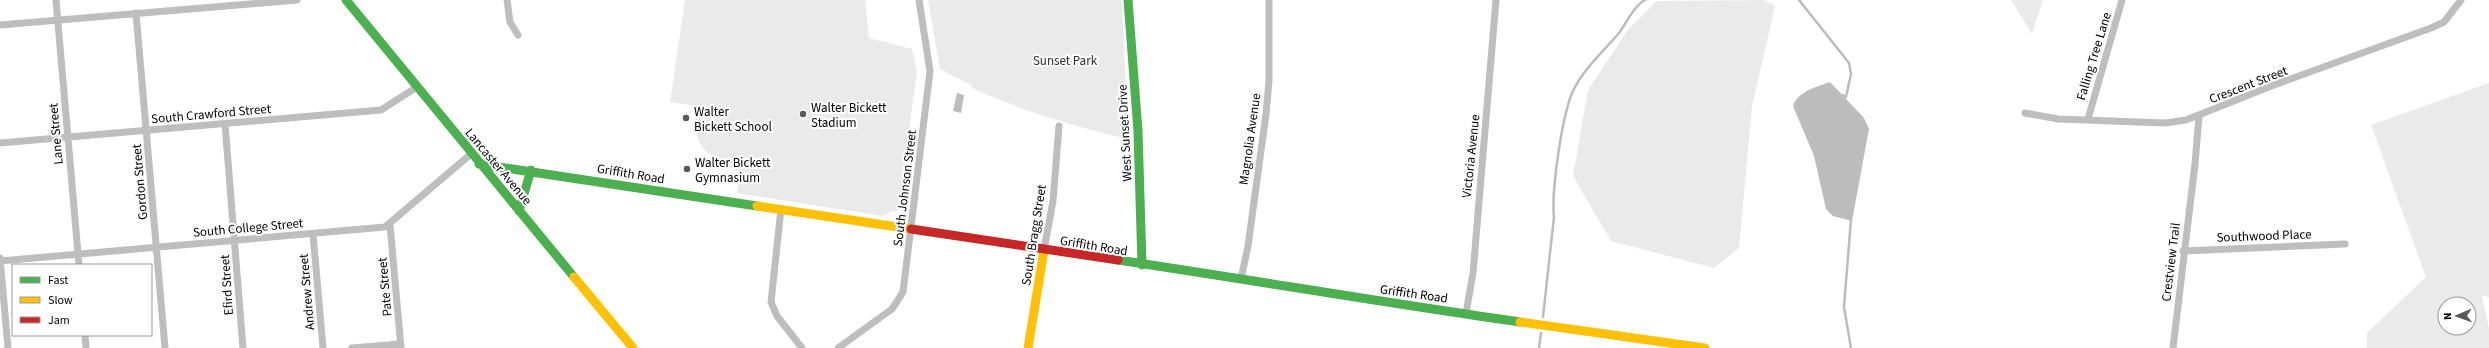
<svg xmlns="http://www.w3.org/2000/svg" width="2489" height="348" font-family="'Source Sans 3',sans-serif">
  <rect width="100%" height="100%" fill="#fff"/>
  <!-- green -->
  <path fill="#eaeaea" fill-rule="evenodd" d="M 685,0 L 865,0 L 869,38 L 912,49 L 917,72 L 898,211 L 892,211 L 883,216 L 737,193 L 740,173 C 705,155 692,147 695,106 L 670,102 Z
    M 928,0 L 1122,0 L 1128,139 C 1074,126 1022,111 972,88 L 971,85 L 940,69 Z
    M 1764,0 L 1775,6 L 1752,106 L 1739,248 L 1714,268 L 1611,241 L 1573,176 L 1588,90 L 1628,30 L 1656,1 Z
    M 2011,0 L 2043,0 L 2032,34 Z
    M 2489,83 L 2489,297 L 2482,296 L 2489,329 L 2489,348 L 2367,348 L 2367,333 L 2426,277 L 2371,125 ZM 2445,304 L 2469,304 L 2469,328 L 2445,328 Z"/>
  <!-- water -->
  <path fill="#bcbcbc" d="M 1830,82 L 1864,118 L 1869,129 L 1852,221 L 1833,216 L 1826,209 L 1814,156 L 1793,106 C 1798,91 1817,87 1830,82 Z
    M 957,93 L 964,95 L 961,113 L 953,111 Z"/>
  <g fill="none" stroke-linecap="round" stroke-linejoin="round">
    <!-- stream -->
    <path stroke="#bcbcbc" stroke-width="2.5" d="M 1799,0 L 1849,63 L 1851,74 L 1846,97 L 1843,95
      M 1851,219 L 1844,307 L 1851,348
      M 1543,317 L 1554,217 C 1551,191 1562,118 1572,93 C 1582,70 1603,52 1619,33 C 1627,22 1634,6 1645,0
      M 1539,348 L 1541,333"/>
    <!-- street -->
    <path stroke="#bebebe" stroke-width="7" d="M 56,0 L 79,265
      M 507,0 L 510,22 L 518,35
      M 136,13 L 165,348
      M 0,25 L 297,0
      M 2025,113 L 2058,119 L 2165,123 L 2186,120 L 2274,85 L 2431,28 L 2444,22 L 2461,0
      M 2088,119 L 2122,0
      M 225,124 L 243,348
      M 0,143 L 381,110 L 417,87
      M 781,209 L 771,302 L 777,316 L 802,348
      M 390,225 L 401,348
      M 313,234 L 323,348
      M 1044,250 L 1053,201 L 1059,126
      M 2183,251 L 2345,244
      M 0,258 L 8,348
      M 0,261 L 385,227 L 471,154
      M 1241,279 L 1248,246 L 1266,114 L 1269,81 L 1269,0
      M 1466,313 L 1473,273 L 1496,0
      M 85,335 L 86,348
      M 352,348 L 400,344
      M 838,348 L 892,309 L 903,292 L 930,71 L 919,0
      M 2173,348 L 2195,164 L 2199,116"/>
    <!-- fast -->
    <path stroke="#4caf50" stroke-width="9" d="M 346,0 L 574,277
      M 1128,0 L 1138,131 L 1142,265
      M 479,164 L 757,206
      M 519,211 L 531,170
      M 1118,260 C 1252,280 1386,303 1520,322"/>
    <!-- slow -->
    <path stroke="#ffc107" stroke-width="9" d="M 757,206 L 911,229
      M 574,277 L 633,348
      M 1520,322 L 1705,348
      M 1028,348 L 1044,250"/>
    <!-- jam -->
    <path stroke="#c62828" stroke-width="9" d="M 911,229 L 1118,260"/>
  </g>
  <!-- markers -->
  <g fill="#595959" stroke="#fff" stroke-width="1.5">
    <circle cx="803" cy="114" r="4"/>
    <circle cx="686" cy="118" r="4"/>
    <circle cx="687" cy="169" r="4"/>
  </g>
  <g text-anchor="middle" stroke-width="4" stroke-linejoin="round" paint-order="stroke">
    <!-- street labels -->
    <g font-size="13" fill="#000" stroke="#fff">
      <text transform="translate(2093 56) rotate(-73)" y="5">Falling Tree Lane</text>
      <text transform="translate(2248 84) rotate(-21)" y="5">Crescent Street</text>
      <text transform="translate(211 113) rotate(-5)" y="5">South Crawford Street</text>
      <text transform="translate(1124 133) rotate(-93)" y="5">West Sunset Drive</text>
      <text transform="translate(55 134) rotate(-95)" y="5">Lane Street</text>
      <text transform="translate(1249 139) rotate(-82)" y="5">Magnolia Avenue</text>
      <text transform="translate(1470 156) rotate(-84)" y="5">Victoria Avenue</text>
      <text transform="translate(499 166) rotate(50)" y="5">Lancaster Avenue</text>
      <text transform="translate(631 173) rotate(9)" y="5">Griffith Road</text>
      <text transform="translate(139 182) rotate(-95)" y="5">Gordon Street</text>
      <text transform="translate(904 188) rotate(-83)" y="5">South Johnson Street</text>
      <text transform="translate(248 227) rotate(-5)" y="5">South College Street</text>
      <text transform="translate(1033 235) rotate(-81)" y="5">South Bragg Street</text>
      <text transform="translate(2264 235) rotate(-2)" y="5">Southwood Place</text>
      <text transform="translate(1094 245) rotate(9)" y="5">Griffith Road</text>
      <text transform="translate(2170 262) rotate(-83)" y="5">Crestview Trail</text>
      <text transform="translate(226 285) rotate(-94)" y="5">Efird Street</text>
      <text transform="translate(384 287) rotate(-95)" y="5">Pate Street</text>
      <text transform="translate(306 292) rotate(-95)" y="5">Andrew Street</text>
      <text transform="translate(1414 293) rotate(8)" y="5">Griffith Road</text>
    </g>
    <!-- park labels -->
    <g font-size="13" fill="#2f2f2f" stroke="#fff">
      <text x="1065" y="65">Sunset Park</text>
    </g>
    <!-- poi labels -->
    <g font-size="13" fill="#000" stroke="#fff" text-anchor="start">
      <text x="811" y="112">Walter Bickett<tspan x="811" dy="15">Stadium</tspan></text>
      <text x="694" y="116">Walter<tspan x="694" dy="15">Bickett School</tspan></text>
      <text x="695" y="167">Walter Bickett<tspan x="695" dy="15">Gymnasium</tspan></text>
    </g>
  </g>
  <!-- legend -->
  <rect x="12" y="264" width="140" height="72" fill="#ffffff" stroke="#999999"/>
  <rect x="20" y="277" width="20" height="6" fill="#4caf50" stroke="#999999"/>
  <text x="48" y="284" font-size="12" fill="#000000">Fast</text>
  <rect x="20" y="297" width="20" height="6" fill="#ffc107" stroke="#999999"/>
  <text x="48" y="304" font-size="12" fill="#000000">Slow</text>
  <rect x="20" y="317" width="20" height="6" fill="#c62828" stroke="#999999"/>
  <text x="48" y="324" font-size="12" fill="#000000">Jam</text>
  <!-- north arrow -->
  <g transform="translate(2457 316) rotate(268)"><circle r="19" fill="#ffffff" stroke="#999999"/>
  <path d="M0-3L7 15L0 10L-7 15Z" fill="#595959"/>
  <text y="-6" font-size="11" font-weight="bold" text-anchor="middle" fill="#000000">N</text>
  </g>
</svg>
